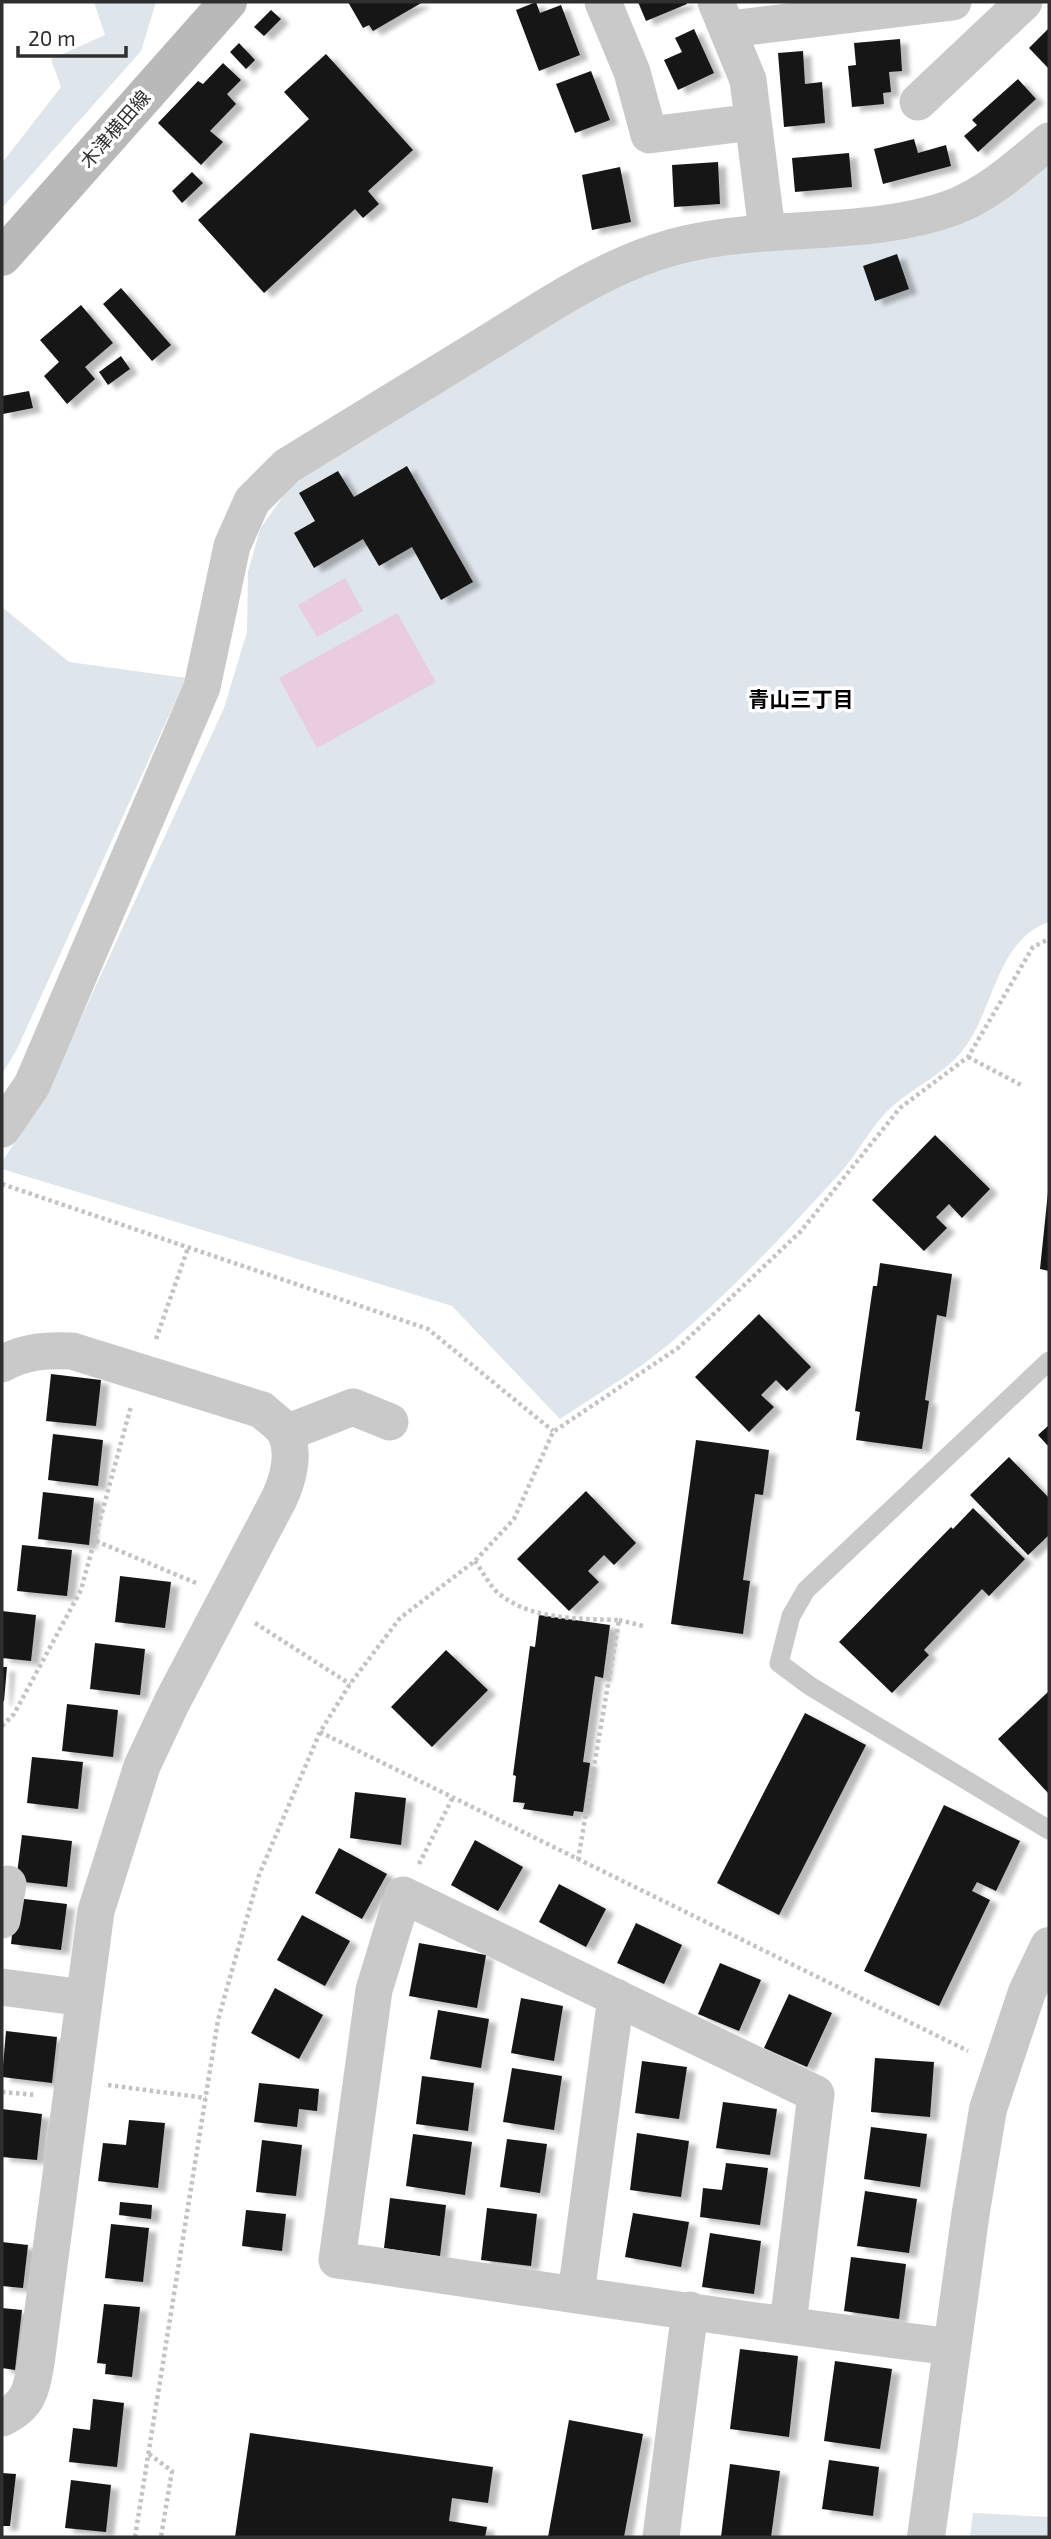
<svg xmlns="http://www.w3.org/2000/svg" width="1051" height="2539" font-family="'Exo 2','Noto Sans JP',sans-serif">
  <defs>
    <filter id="shadow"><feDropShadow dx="8" dy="4.5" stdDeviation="2" flood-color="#0004"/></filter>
  </defs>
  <rect width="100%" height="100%" fill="#fff"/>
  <!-- green -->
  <path fill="#dee5eb" d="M 94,2 L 156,2 L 141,51 L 2,208 L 2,163 L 61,87 L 51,59 L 105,35 Z
    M 1049,163 L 1049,922 C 996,940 994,1011 963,1050 C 941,1078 905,1090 882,1117 C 867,1134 856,1155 841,1172 C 787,1232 730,1292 669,1344 C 636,1372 596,1395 560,1419 L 452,1306 L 2,1169 L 2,1162 L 45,1096 L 224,708 L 247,632 L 248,572 L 260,529 L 288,489 L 311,471 L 608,290 L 660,266 L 692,259 L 976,215 L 1021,188 Z
    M 2,607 L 69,662 L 186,678 L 17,1049 L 2,1074 Z
    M 973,2513 L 1049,2517 L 1049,2537 L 970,2537 Z"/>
  <!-- water -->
  <path fill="#e9ccdd" d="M 345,578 L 363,611 L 317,637 L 298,605 Z
    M 397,613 L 436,682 L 317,748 L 279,678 Z"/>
  <!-- building -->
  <path fill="#161616" filter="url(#shadow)" d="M 348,2 L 423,2 L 373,31 L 369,25 L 363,28 Z
    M 536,2 L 540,13 L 561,5 L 580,55 L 539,71 L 516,10 Z
    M 638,2 L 686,2 L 687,4 L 646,21 Z
    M 271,10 L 281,19 L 264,36 L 254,27 Z
    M 1049,28 L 1049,69 L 1029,48 Z
    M 694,29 L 714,73 L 678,90 L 664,60 L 682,52 L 675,38 Z
    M 900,39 L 902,71 L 889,72 L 891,92 L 883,93 L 884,104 L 852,107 L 848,66 L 856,65 L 854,43 Z
    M 239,43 L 255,60 L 246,69 L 230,52 Z
    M 803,51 L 805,84 L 822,82 L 825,123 L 784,127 L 778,53 Z
    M 326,54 L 413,150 L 368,191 L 379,204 L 363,218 L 355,209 L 264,293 L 198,220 L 309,119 L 284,92 Z
    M 223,63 L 241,80 L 227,94 L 236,104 L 210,131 L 223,142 L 201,165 L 158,123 L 198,81 L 203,84 Z
    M 591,71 L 610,120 L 575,133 L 556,84 Z
    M 1018,79 L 1036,99 L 978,152 L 964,136 L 977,125 L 972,120 Z
    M 914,139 L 918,153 L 946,145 L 951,166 L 883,184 L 874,149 Z
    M 849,153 L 852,187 L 795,192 L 792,158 Z
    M 718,162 L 720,204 L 674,207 L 672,165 Z
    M 620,167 L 631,222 L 592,230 L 582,175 Z
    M 192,172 L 203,183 L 182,203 L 172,191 Z
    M 897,254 L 909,289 L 875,301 L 863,266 Z
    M 121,288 L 171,345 L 152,361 L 103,304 Z
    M 81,305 L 113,343 L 85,367 L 95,379 L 67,404 L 44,376 L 59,362 L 40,340 Z
    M 121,356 L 130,369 L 108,385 L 99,372 Z
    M 29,391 L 33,408 L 3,414 L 2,396 Z
    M 407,466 L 473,582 L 441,600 L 412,547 L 379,566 L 363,539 L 314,568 L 294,533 L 315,521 L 299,493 L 338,471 L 354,497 Z
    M 935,1135 L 990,1189 L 962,1218 L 949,1204 L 936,1217 L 947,1228 L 924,1251 L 872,1200 Z
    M 1048,1192 L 1049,1193 L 1049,1271 L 1040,1269 Z
    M 880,1263 L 952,1274 L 946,1317 L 937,1315 L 925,1400 L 929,1401 L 922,1449 L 856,1440 L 860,1412 L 855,1411 L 873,1286 L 877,1286 Z
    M 759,1314 L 811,1367 L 787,1391 L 776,1380 L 761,1395 L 774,1407 L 749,1432 L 695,1377 Z
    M 51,1374 L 101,1380 L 96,1426 L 46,1421 Z
    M 1049,1425 L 1049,1447 L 1038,1435 Z
    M 53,1434 L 103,1440 L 98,1486 L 48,1480 Z
    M 696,1440 L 769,1450 L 763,1495 L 755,1494 L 743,1580 L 750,1581 L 743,1634 L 671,1624 Z
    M 1009,1457 L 1049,1498 L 1049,1535 L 1028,1555 L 970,1495 Z
    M 586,1491 L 636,1543 L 614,1565 L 604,1555 L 588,1571 L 599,1582 L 569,1611 L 517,1559 Z
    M 43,1492 L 94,1498 L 89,1545 L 38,1539 Z
    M 973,1508 L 1025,1559 L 989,1596 L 982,1589 L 924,1650 L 929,1655 L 892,1693 L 839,1642 L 951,1527 L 953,1529 Z
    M 22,1545 L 72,1550 L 67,1596 L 17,1591 Z
    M 120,1576 L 171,1582 L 165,1628 L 115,1622 Z
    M 2,1611 L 36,1615 L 31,1661 L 2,1658 Z
    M 539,1615 L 610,1625 L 603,1678 L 595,1676 L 583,1762 L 590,1763 L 583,1812 L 574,1811 L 573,1816 L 523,1809 L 525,1803 L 513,1802 L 516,1776 L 513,1775 L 530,1646 L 535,1647 Z
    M 95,1643 L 145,1649 L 140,1695 L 90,1689 Z
    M 446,1650 L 488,1690 L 432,1747 L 391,1707 Z
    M 2,1667 L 7,1667 L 4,1701 L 2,1701 Z
    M 1049,1691 L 1049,1791 L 1048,1793 L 998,1739 Z
    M 67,1704 L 118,1710 L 113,1757 L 62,1751 Z
    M 805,1713 L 866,1745 L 779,1915 L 717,1883 Z
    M 32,1757 L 83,1762 L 78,1809 L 27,1803 Z
    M 355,1792 L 406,1798 L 401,1845 L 350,1838 Z
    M 944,1805 L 1020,1841 L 996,1891 L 977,1882 L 972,1891 L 990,1900 L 939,2006 L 864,1971 Z
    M 22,1835 L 72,1841 L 67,1887 L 16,1881 Z
    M 475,1840 L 523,1867 L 498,1911 L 451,1885 Z
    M 339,1848 L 387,1874 L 362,1919 L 315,1893 Z
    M 559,1884 L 606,1909 L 586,1947 L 539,1922 Z
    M 16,1898 L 67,1904 L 61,1950 L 11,1944 Z
    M 302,1915 L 350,1941 L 325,1986 L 277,1960 Z
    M 636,1923 L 682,1945 L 664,1984 L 617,1963 Z
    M 419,1943 L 486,1955 L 477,2008 L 409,1996 Z
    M 720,1963 L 761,1980 L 739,2031 L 698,2014 Z
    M 275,1988 L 323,2015 L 299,2059 L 251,2033 Z
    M 789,1994 L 832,2013 L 807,2067 L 764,2048 Z
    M 521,1998 L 563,2006 L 554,2061 L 511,2053 Z
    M 438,2010 L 489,2019 L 481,2068 L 430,2059 Z
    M 6,2031 L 57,2037 L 52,2083 L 2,2077 Z
    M 875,2058 L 934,2062 L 930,2117 L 871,2112 Z
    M 642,2061 L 687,2067 L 679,2119 L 635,2113 Z
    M 512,2068 L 562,2076 L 554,2130 L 503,2122 Z
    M 422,2076 L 474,2083 L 468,2131 L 416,2124 Z
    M 259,2083 L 319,2089 L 317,2111 L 299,2109 L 297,2127 L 254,2122 Z
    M 723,2102 L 777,2109 L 770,2155 L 716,2148 Z
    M 2,2109 L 42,2114 L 37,2160 L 2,2157 Z
    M 129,2120 L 165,2123 L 158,2188 L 98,2181 L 103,2143 L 126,2145 Z
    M 871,2127 L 927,2134 L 920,2187 L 864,2179 Z
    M 637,2133 L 689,2141 L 681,2197 L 630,2190 Z
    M 413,2134 L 472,2142 L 465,2195 L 406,2186 Z
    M 507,2139 L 547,2144 L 540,2193 L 500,2187 Z
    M 262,2140 L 302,2145 L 296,2196 L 256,2192 Z
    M 726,2163 L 768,2168 L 760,2225 L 700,2217 L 703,2188 L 722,2190 Z
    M 865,2191 L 917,2199 L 909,2253 L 857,2246 Z
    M 390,2198 L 446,2205 L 440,2256 L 384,2248 Z
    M 120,2202 L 152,2205 L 151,2219 L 119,2215 Z
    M 487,2208 L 537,2214 L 531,2266 L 481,2260 Z
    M 246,2210 L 286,2214 L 282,2251 L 242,2246 Z
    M 633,2213 L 689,2222 L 681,2267 L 625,2257 Z
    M 111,2224 L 149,2228 L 143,2282 L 105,2278 Z
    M 710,2233 L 761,2241 L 754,2294 L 702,2287 Z
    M 2,2242 L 28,2245 L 23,2288 L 2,2286 Z
    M 851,2257 L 906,2264 L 899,2319 L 844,2311 Z
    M 104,2304 L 140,2307 L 132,2377 L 105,2374 L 106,2364 L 97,2363 Z
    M 2,2308 L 22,2310 L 15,2370 L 2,2368 Z
    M 740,2349 L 798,2356 L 789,2437 L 730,2429 Z
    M 835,2361 L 892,2369 L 880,2449 L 824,2441 Z
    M 93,2399 L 124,2403 L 117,2467 L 69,2462 L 73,2428 L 90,2430 Z
    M 569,2420 L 643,2434 L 624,2537 L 548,2537 Z
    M 250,2433 L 493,2467 L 488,2503 L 452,2498 L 449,2521 L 487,2527 L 485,2537 L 235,2537 Z
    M 829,2460 L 879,2467 L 873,2516 L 822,2509 Z
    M 730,2464 L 780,2471 L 771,2537 L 721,2537 Z
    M 2,2473 L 16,2474 L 10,2526 L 2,2526 Z
    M 71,2480 L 111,2485 L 106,2532 L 65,2528 Z"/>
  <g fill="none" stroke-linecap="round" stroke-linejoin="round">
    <!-- path -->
    <path stroke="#c3c3c3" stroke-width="4.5" stroke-dasharray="3.5 3.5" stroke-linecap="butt" d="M 968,1057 L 1021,1085
      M 2,1184 L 428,1329 L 553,1431
      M 156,1339 L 188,1248
      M 96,1541 L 196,1583
      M 475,1561 C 483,1572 491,1589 502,1596 C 534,1620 582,1619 619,1620 L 578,1860
      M 619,1620 L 643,1626
      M 255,1623 L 350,1684
      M 2,1726 L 14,1714 L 81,1590 L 131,1406
      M 320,1732 L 968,2051
      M 419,1864 L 453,1797
      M 108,2085 L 206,2098
      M 2,2092 L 36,2095
      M 149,2454 L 172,2471 L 161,2537
      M 135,2537 L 218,2020 L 259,1875 L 320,1732 L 350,1684 L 400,1618 L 475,1561 L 514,1519 L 553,1432 L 678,1348 L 801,1231 L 900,1108 L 968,1057 L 1033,947 L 1049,939"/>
    <!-- service -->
    <path stroke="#c9c9c9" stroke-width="19" d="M 1049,1361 L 806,1590 L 791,1616 L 779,1663 L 810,1686 L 1049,1830"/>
    <!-- minor -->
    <path stroke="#c9c9c9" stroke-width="37" d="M 603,2 L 632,72 L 649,135 L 753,122
      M 716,2 L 748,80 L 767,231
      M 729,29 L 953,2
      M 918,102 L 1024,2
      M 2,1129 L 32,1085 L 202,687 L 232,546 L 252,501 L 287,466 C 356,424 425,381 494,339 C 546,307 599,271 657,252 C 753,220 862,241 954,207 C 990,193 1020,165 1049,141
      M 2,1364 C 25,1351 46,1350 72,1351 L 262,1410 C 269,1417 282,1425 286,1434 C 295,1454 288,1480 279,1499 L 172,1702 L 142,1766 L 96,1911 L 36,2363 C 31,2391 29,2405 2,2418
      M 286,1433 L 353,1407 L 390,1422
      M 2,1920 L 8,1884
      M 2,1987 L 84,1998
      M 576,2294 L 616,1997
      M 788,2324 L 816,2094 L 403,1895 L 374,1990 L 337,2260 C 541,2289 746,2322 952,2347
      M 661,2537 L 690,2310"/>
    <!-- tertiary -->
    <path stroke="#c9c9c9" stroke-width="38" d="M 926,2537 L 971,2211 L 988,2109 L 1027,1992 L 1049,1946"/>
    <!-- secondary -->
    <path stroke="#b9b9b9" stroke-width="38" d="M 2,257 L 228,2"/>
  </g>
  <g text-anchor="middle" stroke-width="7" stroke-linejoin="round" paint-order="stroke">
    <!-- street labels -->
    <g font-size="19" fill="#2f2f2f" stroke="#fff">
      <text transform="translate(115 129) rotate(-49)" y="7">木津横田線</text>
    </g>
    <!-- neighbourhood labels -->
    <g font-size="21" font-weight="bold" fill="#000" stroke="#fff">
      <text x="801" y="707">青山三丁目</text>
    </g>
  </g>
  <!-- border -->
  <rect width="1051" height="2539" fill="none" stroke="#2f2f2f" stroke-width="7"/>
  <!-- scale -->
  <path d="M18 46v10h108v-10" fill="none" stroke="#2f2f2f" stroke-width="3.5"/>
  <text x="28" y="46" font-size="21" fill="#2f2f2f" stroke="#ffffff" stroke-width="5" paint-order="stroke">20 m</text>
</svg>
